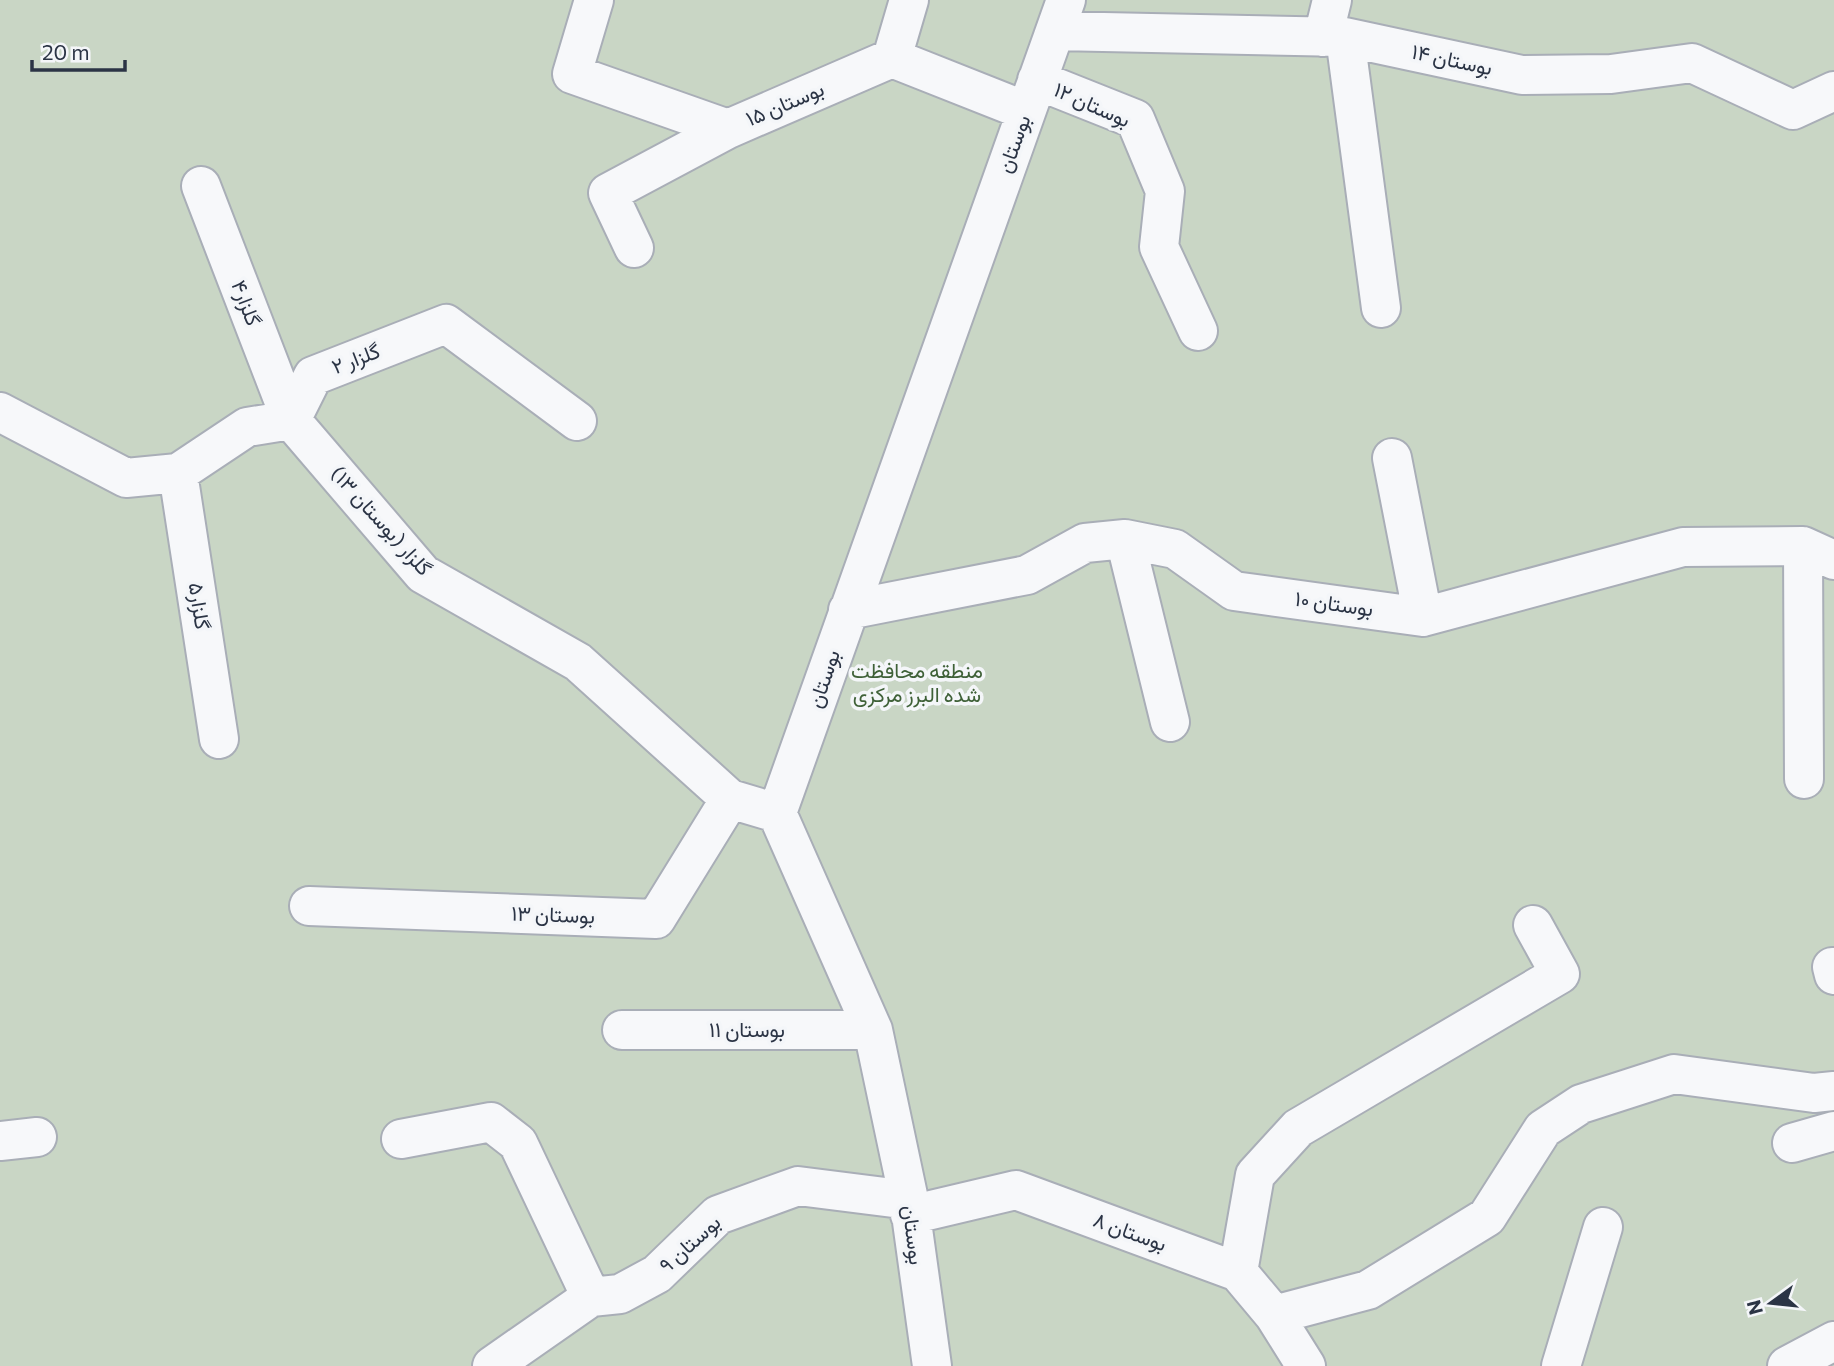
<svg xmlns="http://www.w3.org/2000/svg" width="1834" height="1366" font-family="Commissioner,Vazirmatn,sans-serif">
  <rect width="100%" height="100%" fill="#e4e7ec"/>
  <!-- green -->
  <path fill="#c9d6c5" d="M 0,0 L 1834,0 L 1834,1366 L 0,1366 Z"/>
  <g fill="none" stroke-linecap="round" stroke-linejoin="round">
    <!-- minor casing -->
    <g stroke="#a9aeb7" stroke-width="42">
      <path id="minor" d="M 594,0 L 572,74 L 728,129
        M 1055,31 L 1345,37 L 1522,75 L 1611,74 L 1692,63 L 1793,110 L 1834,91
        M 1323,37 L 1332,0
        M 1345,37 L 1381,308
        M 892,58 L 909,0
        M 1037,80 L 1135,119 L 1165,191 L 1159,247 L 1198,331
        M 201,186 L 291,420
        M 634,248 L 608,193 L 728,129 L 892,58 L 1026,111
        M 0,412 L 126,478 L 178,473 L 247,427 L 291,420 L 423,574 L 578,662 L 730,799 L 777,813
        M 291,420 L 313,376 L 446,324 L 577,421
        M 1392,458 L 1423,617
        M 178,473 L 219,739
        M 1125,539 L 1170,722
        M 1803,546 L 1804,779
        M 848,610 L 1027,575 L 1085,543 L 1125,539 L 1175,549 L 1234,591 L 1423,617 L 1683,547 L 1803,546 L 1834,560
        M 309,906 L 656,919 L 730,799
        M 1832,967 L 1834,975
        M 622,1030 L 873,1030
        M 401,1139 L 491,1122 L 518,1143 L 591,1297
        M 0,1141 L 37,1137
        M 1792,1143 L 1834,1131
        M 910,1215 L 1016,1190 L 1238,1272 L 1274,1315 L 1306,1366
        M 1238,1272 L 1255,1175 L 1298,1128 L 1560,974 L 1533,925
        M 1274,1315 L 1368,1290 L 1487,1217 L 1543,1129 L 1581,1104 L 1674,1074 L 1814,1093 L 1834,1091
        M 492,1366 L 591,1297 L 620,1294 L 657,1274 L 718,1215 L 798,1186 L 909,1200
        M 932,1366 L 909,1200 L 873,1030 L 777,813 L 1066,0
        M 1561,1366 L 1603,1227
        M 1787,1366 L 1834,1341"/>
    </g>
    <!-- minor -->
    <use href="#minor" stroke="#f7f8fa" stroke-width="38"/>
  </g>
  <g text-anchor="middle" stroke-width="7" stroke-linejoin="round" paint-order="stroke">
    <!-- street labels -->
    <g font-size="21" fill="#2b3445" stroke="#f4f6f9">
      <text transform="translate(1452 60) rotate(12)" y="7">بوستان ۱۴</text>
      <text transform="translate(785 104) rotate(-23)" y="7">بوستان ۱۵</text>
      <text transform="translate(1092 105) rotate(24)" y="7">بوستان ۱۲</text>
      <text transform="translate(1014 144) rotate(-70)" y="7">بوستان</text>
      <text transform="translate(246 303) rotate(69)" y="7">گلزار۴</text>
      <text transform="translate(356 359) rotate(-21)" y="7">گلزار ۲</text>
      <text transform="translate(381 521) rotate(48)" y="7">گلزار (بوستان ۱۳)</text>
      <text transform="translate(1334 604) rotate(8)" y="7">بوستان ۱۰</text>
      <text transform="translate(199 606) rotate(81)" y="7">گلزار۵</text>
      <text transform="translate(824 679) rotate(-71)" y="7">بوستان</text>
      <text transform="translate(553 915) rotate(2)" y="7">بوستان ۱۳</text>
      <text x="747" y="1037">بوستان ۱۱</text>
      <text transform="translate(1130 1232) rotate(20)" y="7">بوستان ۸</text>
      <text transform="translate(913 1235) rotate(83)" y="7">بوستان</text>
      <text transform="translate(690 1244) rotate(-42)" y="7">بوستان ۹</text>
    </g>
    <!-- park labels -->
    <g font-size="21" fill="#3f6138" stroke="#f4f6f9">
      <text x="917" y="678">منطقه محافظت<tspan x="917" dy="24">شده البرز مرکزی</tspan></text>
    </g>
  </g>
  <!-- north arrow -->
  <g transform="translate(1771 1303) rotate(255)" stroke="#f4f6f9" stroke-width="5" paint-order="stroke">
  <path d="M0-5L12 26L0 18L-12 26Z" fill="#2b3445"/>
  <text y="-10" font-size="19" font-weight="bold" text-anchor="middle" fill="#2b3445">N</text>
  </g>
  <!-- scale -->
  <path d="M32 60v10h93v-10" fill="none" stroke="#2b3445" stroke-width="3.5"/>
  <text x="42" y="60" font-size="21" fill="#2b3445" stroke="#f4f6f9" stroke-width="5" paint-order="stroke">20 m</text>
</svg>
